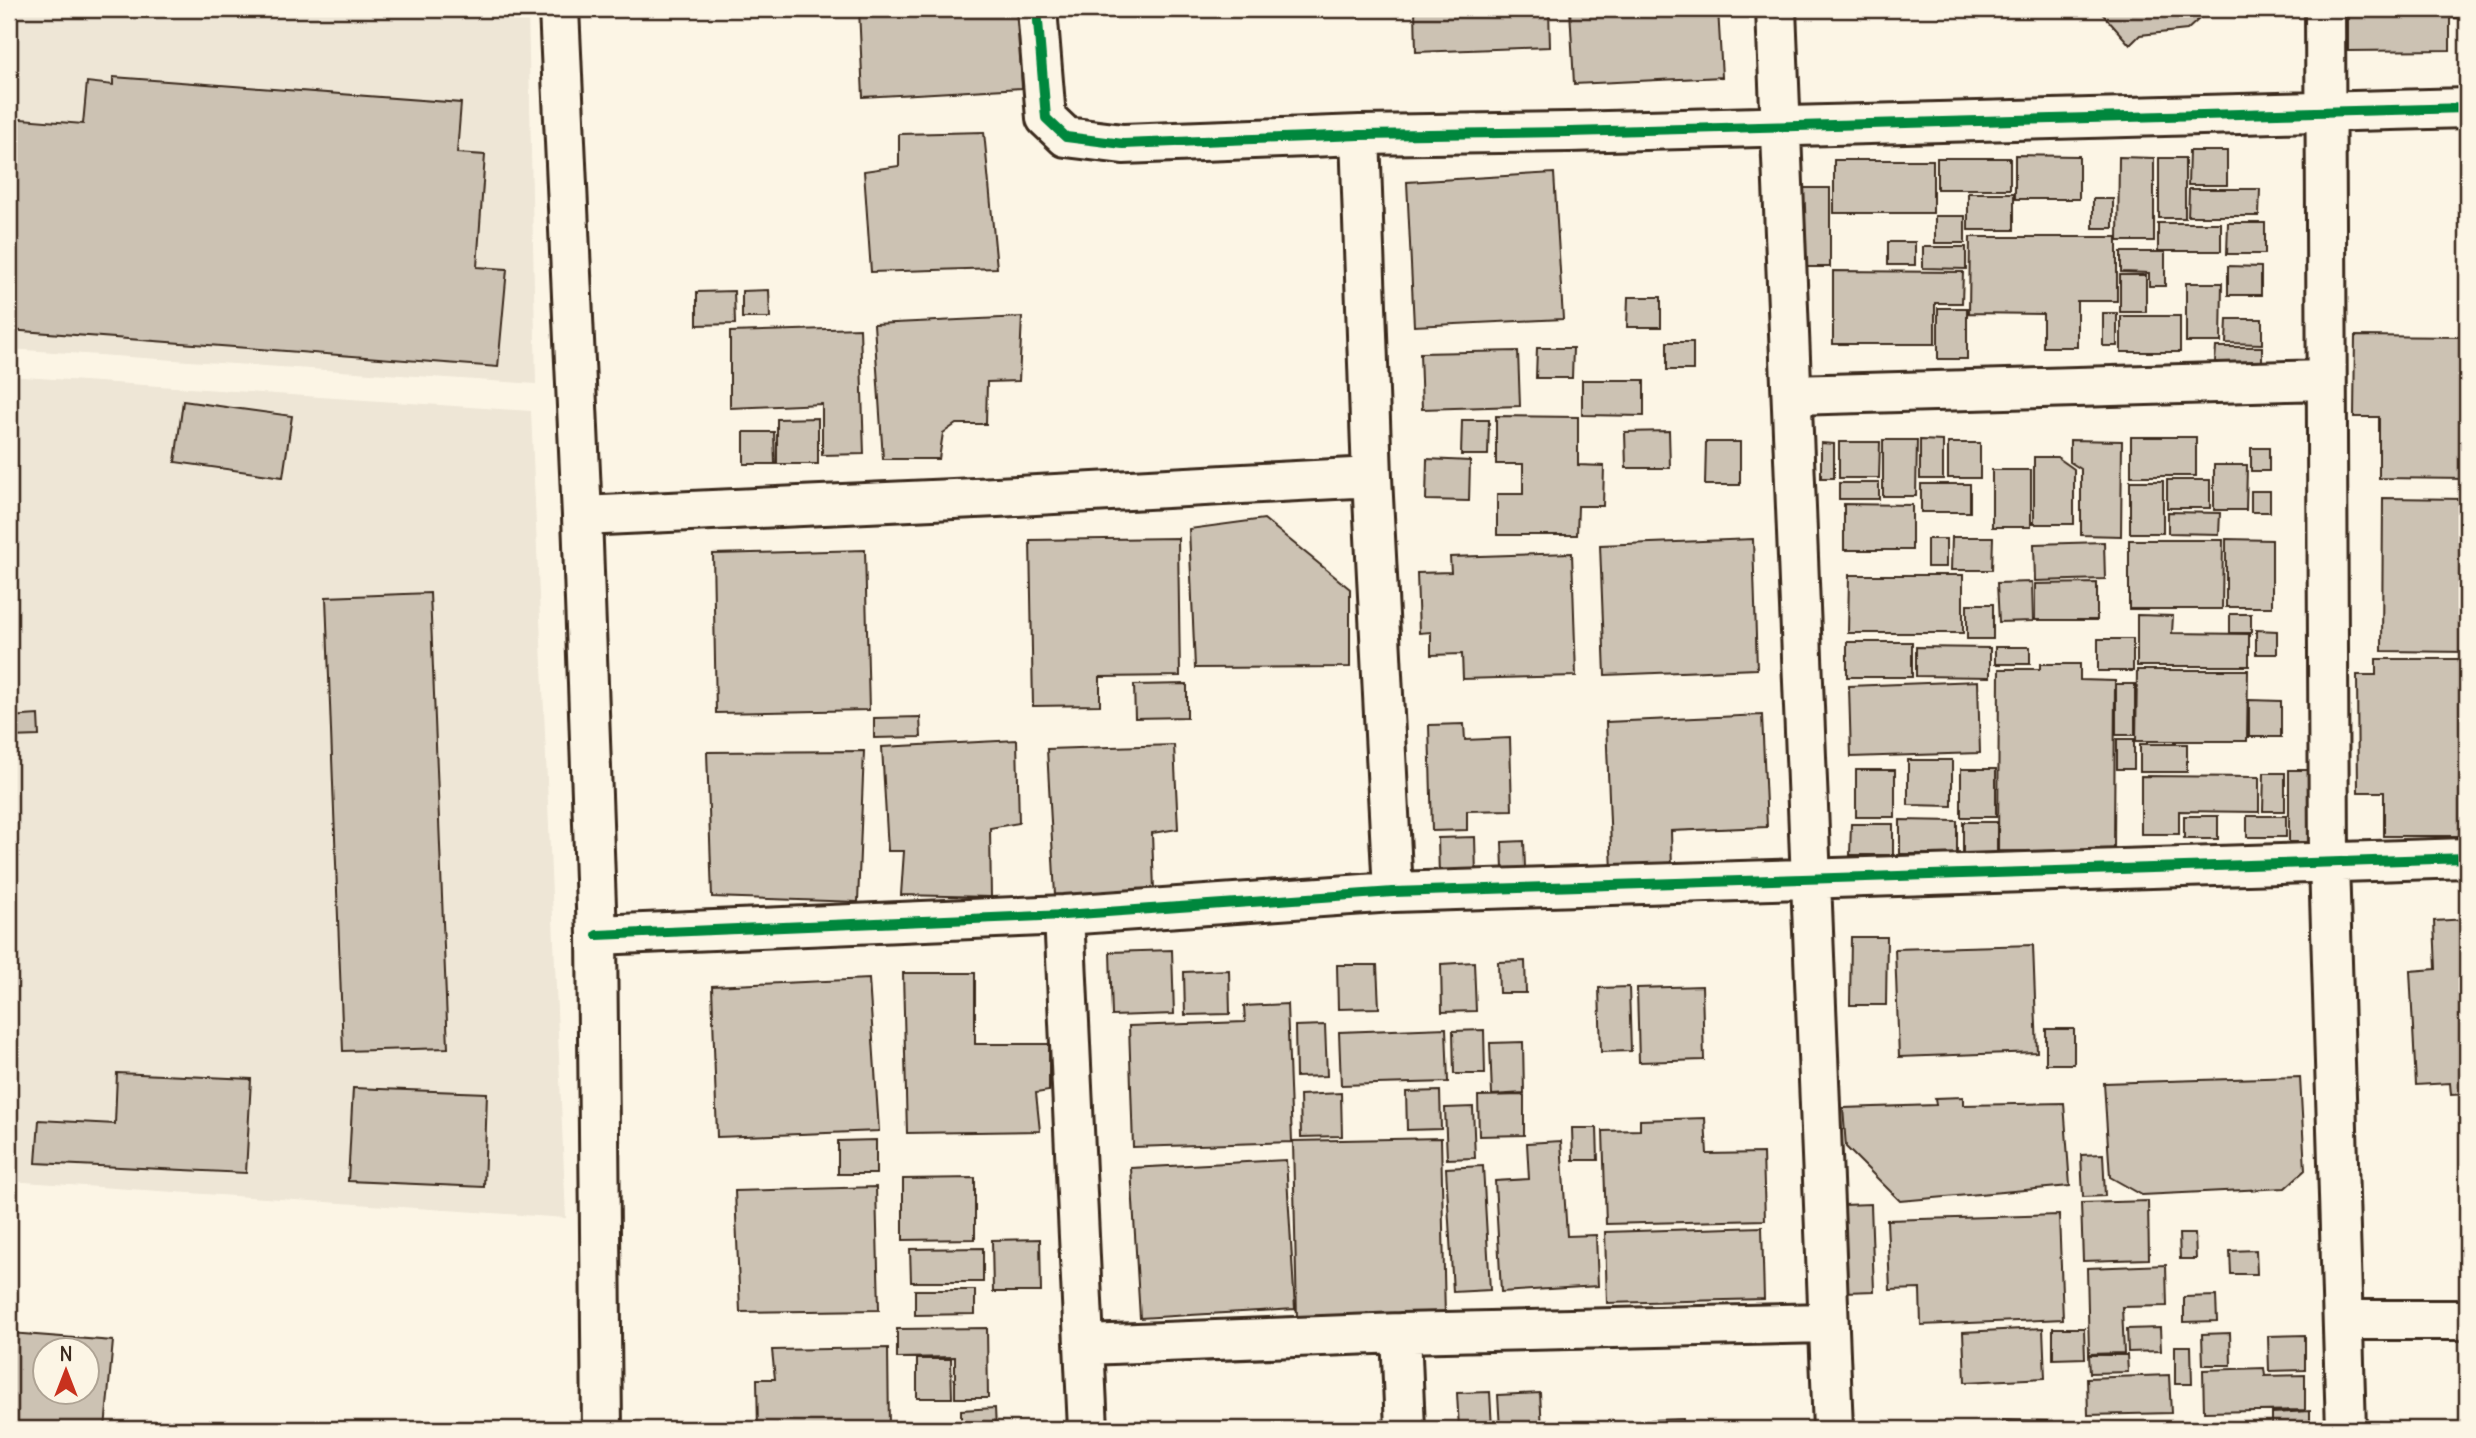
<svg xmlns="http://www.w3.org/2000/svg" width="2476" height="1438" font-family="Delius,sans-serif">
  <rect width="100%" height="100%" fill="#fcf5e5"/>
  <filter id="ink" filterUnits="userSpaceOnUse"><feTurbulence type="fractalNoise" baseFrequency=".0143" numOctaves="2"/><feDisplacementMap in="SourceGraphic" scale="14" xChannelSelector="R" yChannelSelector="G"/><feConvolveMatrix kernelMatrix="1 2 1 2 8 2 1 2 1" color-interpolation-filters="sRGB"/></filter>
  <g filter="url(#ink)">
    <!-- built -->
    <path fill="#eee6d6" d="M 9,9 L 528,9 L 536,384 L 9,349 Z
      M 9,376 L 531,411 L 566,1218 L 9,1181 Z"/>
    <!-- building -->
    <path fill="#ccc2b3" stroke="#3b2a1e" stroke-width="2" fill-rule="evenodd" d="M 859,9 L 1018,9 L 1022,88 L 863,97 Z
      M 1415,9 L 1549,9 L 1550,47 L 1416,52 Z
      M 1570,9 L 1718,9 L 1722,77 L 1574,84 Z
      M 2098,9 L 2210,9 L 2187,30 L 2140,35 L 2130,45 Z
      M 2348,9 L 2467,9 L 2467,18 L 2450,18 L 2450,50 L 2348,51 Z
      M 113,77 L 461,103 L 457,153 L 485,155 L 477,267 L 507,269 L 498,367 L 9,330 L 9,118 L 83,124 L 87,82 L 113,85 Z
      M 984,132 L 997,268 L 871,272 L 864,171 L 899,166 L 899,134 Z
      M 2189,151 L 2227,151 L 2227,185 L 2188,185 Z
      M 2015,155 L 2079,156 L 2079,199 L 2015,199 Z
      M 2119,157 L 2154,158 L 2154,241 L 2118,241 Z
      M 1937,158 L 2010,158 L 2010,189 L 1937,189 Z
      M 2159,158 L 2185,158 L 2185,218 L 2159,218 Z
      M 1834,160 L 1933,160 L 1933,213 L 1834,213 Z
      M 1554,173 L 1563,319 L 1414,326 L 1407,182 Z
      M 1801,188 L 1830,188 L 1830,267 L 1801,267 Z
      M 2189,189 L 2260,189 L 2259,216 L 2188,216 Z
      M 1968,193 L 2014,193 L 2014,230 L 1968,230 Z
      M 2093,199 L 2113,199 L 2113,228 L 2093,228 Z
      M 1935,216 L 1965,216 L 1965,243 L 1935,243 Z
      M 2158,223 L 2221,223 L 2221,251 L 2158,251 Z
      M 2228,223 L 2265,223 L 2265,254 L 2227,254 Z
      M 1970,237 L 2117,237 L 2117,301 L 2077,301 L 2077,347 L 2043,347 L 2043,314 L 1969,313 Z
      M 1888,242 L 1915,242 L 1915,265 L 1888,265 Z
      M 1923,247 L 1966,247 L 1966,269 L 1923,268 Z
      M 2121,252 L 2165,252 L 2165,286 L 2149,286 L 2149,273 L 2121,272 Z
      M 2228,266 L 2261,267 L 2261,295 L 2228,295 Z
      M 1833,271 L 1963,272 L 1962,303 L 1935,303 L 1935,344 L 1833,344 Z
      M 2120,275 L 2146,275 L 2146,312 L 2120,312 Z
      M 2186,283 L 2222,283 L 2221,342 L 2186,342 Z
      M 769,290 L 770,318 L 742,318 L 742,291 Z
      M 734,291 L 735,324 L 697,325 L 697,292 Z
      M 1628,297 L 1661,297 L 1661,327 L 1627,327 Z
      M 1938,308 L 1967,308 L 1967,359 L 1938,359 Z
      M 2103,313 L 2117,313 L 2117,346 L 2103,346 Z
      M 2121,316 L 2180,316 L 2180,352 L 2121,352 Z
      M 1022,317 L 1019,381 L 987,382 L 986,424 L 956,424 L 943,433 L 939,459 L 883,459 L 874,324 Z
      M 2227,319 L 2262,319 L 2262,344 L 2226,343 Z
      M 860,328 L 864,454 L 822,455 L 822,404 L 730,408 L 730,332 Z
      M 2355,336 L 2467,337 L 2467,479 L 2379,478 L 2379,417 L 2354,417 Z
      M 1667,342 L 1693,342 L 1693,370 L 1667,370 Z
      M 2216,347 L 2262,347 L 2262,363 L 2215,362 Z
      M 1537,348 L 1573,348 L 1572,378 L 1536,378 Z
      M 1518,351 L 1520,406 L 1422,409 L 1420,353 Z
      M 1582,380 L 1644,380 L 1644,416 L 1582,415 Z
      M 183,401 L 292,416 L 283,477 L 175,462 Z
      M 1496,416 L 1578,417 L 1578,465 L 1604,466 L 1603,506 L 1578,506 L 1577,535 L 1497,535 L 1497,494 L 1523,494 L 1523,464 L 1496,464 Z
      M 818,418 L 818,464 L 777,464 L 777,419 Z
      M 1462,420 L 1489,420 L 1488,455 L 1461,455 Z
      M 1669,431 L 1670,468 L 1626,468 L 1625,432 Z
      M 744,432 L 774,432 L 775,464 L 744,464 Z
      M 2131,437 L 2196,437 L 2196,476 L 2131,476 Z
      M 1883,440 L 1917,440 L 1916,496 L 1883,496 Z
      M 1920,440 L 1943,441 L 1943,479 L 1920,479 Z
      M 2070,440 L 2122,441 L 2121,536 L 2081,535 L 2081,469 L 2070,462 Z
      M 1706,442 L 1740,442 L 1740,485 L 1705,485 Z
      M 1839,442 L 1880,442 L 1879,478 L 1839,478 Z
      M 1821,443 L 1834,444 L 1834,478 L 1821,478 Z
      M 1948,443 L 1980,443 L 1980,478 L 1948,478 Z
      M 2251,448 L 2269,448 L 2269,471 L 2251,471 Z
      M 2034,457 L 2057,457 L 2074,469 L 2074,524 L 2034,524 Z
      M 1427,459 L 1470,461 L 1469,501 L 1426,500 Z
      M 2214,465 L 2247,465 L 2246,510 L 2214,510 Z
      M 1992,470 L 2031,470 L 2031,527 L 1992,527 Z
      M 2167,480 L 2210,480 L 2210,508 L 2167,508 Z
      M 2130,481 L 2163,481 L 2163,533 L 2130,533 Z
      M 1839,483 L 1879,483 L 1879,499 L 1839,499 Z
      M 1921,484 L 1970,484 L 1970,512 L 1921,512 Z
      M 2251,491 L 2270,491 L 2270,512 L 2251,512 Z
      M 2383,498 L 2467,499 L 2467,652 L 2382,651 Z
      M 1844,504 L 1912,505 L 1912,550 L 1844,550 Z
      M 2168,512 L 2220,513 L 2219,534 L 2168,533 Z
      M 1264,519 L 1350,589 L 1350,667 L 1195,668 L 1189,529 Z
      M 1952,537 L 1993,537 L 1992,570 L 1951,570 Z
      M 1178,538 L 1180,676 L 1100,677 L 1100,705 L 1033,706 L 1030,540 Z
      M 1753,539 L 1757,669 L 1605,675 L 1600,545 Z
      M 1927,539 L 1946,539 L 1946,567 L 1927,567 Z
      M 2226,539 L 2272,540 L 2272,607 L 2226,607 Z
      M 2129,540 L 2223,540 L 2222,609 L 2129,609 Z
      M 2104,542 L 2105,579 L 2035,581 L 2034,544 Z
      M 865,550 L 869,710 L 716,713 L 713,554 Z
      M 1572,553 L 1576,676 L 1463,679 L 1462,654 L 1431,655 L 1431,632 L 1419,633 L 1417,573 L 1451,572 L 1450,557 Z
      M 1849,575 L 1963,575 L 1963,633 L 1848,633 Z
      M 2032,582 L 2033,621 L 1999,622 L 1997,583 Z
      M 2097,583 L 2097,620 L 2035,620 L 2035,584 Z
      M 430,593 L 448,1048 L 343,1051 L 326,597 Z
      M 1967,604 L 1993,604 L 1993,639 L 1967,639 Z
      M 2230,614 L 2251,614 L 2251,633 L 2230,633 Z
      M 2137,615 L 2173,616 L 2172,633 L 2249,634 L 2249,666 L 2137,666 Z
      M 2256,630 L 2277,631 L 2277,654 L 2256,654 Z
      M 2098,639 L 2133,639 L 2133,671 L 2098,671 Z
      M 1847,642 L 1912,642 L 1912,677 L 1847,677 Z
      M 1916,647 L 1990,648 L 1990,677 L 1916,676 Z
      M 1995,647 L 2030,647 L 2030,664 L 1995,664 Z
      M 2376,659 L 2460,659 L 2460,674 L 2467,674 L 2467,836 L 2384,836 L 2384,792 L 2358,792 L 2357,675 L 2376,675 Z
      M 2040,664 L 2080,664 L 2080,680 L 2115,681 L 2114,852 L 1998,851 L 1999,669 L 2040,669 Z
      M 2137,670 L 2248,670 L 2247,741 L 2136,741 Z
      M 1978,681 L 1980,753 L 1851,757 L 1849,686 Z
      M 1187,684 L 1187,717 L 1135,718 L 1134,685 Z
      M 2116,684 L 2135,684 L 2135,735 L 2116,735 Z
      M 2249,700 L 2281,701 L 2281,737 L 2249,737 Z
      M 38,715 L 39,736 L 9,737 L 9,717 Z
      M 1762,715 L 1767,827 L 1671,831 L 1672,870 L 1612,872 L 1606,722 Z
      M 920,717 L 921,737 L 874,738 L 874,718 Z
      M 1464,724 L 1465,740 L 1510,738 L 1512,810 L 1467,811 L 1467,830 L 1432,831 L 1429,725 Z
      M 2117,739 L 2134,739 L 2134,769 L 2117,769 Z
      M 1017,740 L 1019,823 L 990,828 L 991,897 L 901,895 L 904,851 L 888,851 L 882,747 Z
      M 2140,744 L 2187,744 L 2187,772 L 2140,772 Z
      M 1174,745 L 1178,829 L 1152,833 L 1154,890 L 1055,895 L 1047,749 Z
      M 864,751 L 858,902 L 712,897 L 707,752 Z
      M 1908,760 L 1952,760 L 1952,806 L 1908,805 Z
      M 1961,769 L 1996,769 L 1996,817 L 1961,817 Z
      M 1856,770 L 1895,770 L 1895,817 L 1856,817 Z
      M 2289,770 L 2313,770 L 2313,842 L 2289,842 Z
      M 2264,773 L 2285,773 L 2285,811 L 2263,811 Z
      M 2141,776 L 2259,777 L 2259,812 L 2179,811 L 2179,834 L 2141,834 Z
      M 2184,816 L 2218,816 L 2218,839 L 2184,839 Z
      M 2247,816 L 2286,816 L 2286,837 L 2247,837 Z
      M 1900,820 L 1957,821 L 1957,854 L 1900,854 Z
      M 1963,822 L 1997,822 L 1997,854 L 1963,854 Z
      M 1851,824 L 1893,824 L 1893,855 L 1850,855 Z
      M 1475,837 L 1476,875 L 1439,877 L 1438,838 Z
      M 1524,841 L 1525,868 L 1503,869 L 1502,842 Z
      M 2467,919 L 2467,1094 L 2451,1095 L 2450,1083 L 2416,1085 L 2410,971 L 2436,969 L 2434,921 Z
      M 1851,937 L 1887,937 L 1886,1005 L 1850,1005 Z
      M 2033,945 L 2037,1052 L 1899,1057 L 1895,949 Z
      M 1172,950 L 1174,1014 L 1112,1016 L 1110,952 Z
      M 1525,961 L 1526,993 L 1499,993 L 1498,962 Z
      M 1474,962 L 1476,1011 L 1442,1012 L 1441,964 Z
      M 1337,965 L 1377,965 L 1379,1008 L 1338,1009 Z
      M 1229,970 L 1230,1014 L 1185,1015 L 1184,972 Z
      M 903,973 L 975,973 L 975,1044 L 1049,1044 L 1049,1091 L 1036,1093 L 1040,1131 L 907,1133 Z
      M 869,979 L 879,1131 L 717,1137 L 712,986 Z
      M 1702,986 L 1704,1060 L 1639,1062 L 1637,988 Z
      M 1629,987 L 1631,1051 L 1601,1052 L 1599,988 Z
      M 1287,1004 L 1292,1142 L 1133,1147 L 1129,1026 L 1245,1022 L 1244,1006 Z
      M 1325,1025 L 1327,1076 L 1296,1077 L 1295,1026 Z
      M 1446,1028 L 1448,1082 L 1341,1085 L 1339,1032 Z
      M 2046,1029 L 2074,1029 L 2074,1064 L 2046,1064 Z
      M 1484,1030 L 1485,1074 L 1454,1074 L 1453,1031 Z
      M 1523,1042 L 1524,1093 L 1492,1095 L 1490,1043 Z
      M 117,1073 L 251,1079 L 246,1173 L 36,1163 L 39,1120 L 115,1124 Z
      M 2300,1077 L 2305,1170 L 2285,1188 L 2142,1195 L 2110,1177 L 2104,1083 Z
      M 353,1088 L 487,1093 L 484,1187 L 348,1181 Z
      M 1440,1091 L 1441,1129 L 1407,1130 L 1406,1092 Z
      M 1341,1093 L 1342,1136 L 1301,1137 L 1300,1095 Z
      M 1524,1095 L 1524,1135 L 1479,1136 L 1478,1096 Z
      M 1963,1097 L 1963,1105 L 2064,1103 L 2070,1186 L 1900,1201 L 1846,1147 L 1843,1108 L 1936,1105 L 1935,1098 Z
      M 1473,1107 L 1475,1158 L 1447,1159 L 1445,1108 Z
      M 1705,1118 L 1707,1154 L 1763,1153 L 1765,1220 L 1606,1224 L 1603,1131 L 1640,1130 L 1640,1120 Z
      M 1572,1128 L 1597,1128 L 1598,1160 L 1573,1160 Z
      M 1441,1138 L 1445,1317 L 1297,1319 L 1293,1141 Z
      M 876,1140 L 876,1174 L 838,1174 L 838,1141 Z
      M 1561,1141 L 1567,1236 L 1596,1235 L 1598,1286 L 1501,1292 L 1495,1181 L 1529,1179 L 1527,1143 Z
      M 2103,1154 L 2105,1196 L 2083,1197 L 2081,1155 Z
      M 1286,1160 L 1295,1309 L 1140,1318 L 1131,1168 Z
      M 1483,1166 L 1490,1290 L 1453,1292 L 1446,1168 Z
      M 975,1178 L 975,1239 L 903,1240 L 903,1179 Z
      M 876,1187 L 879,1310 L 740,1312 L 735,1191 Z
      M 2148,1201 L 2149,1259 L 2083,1261 L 2081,1203 Z
      M 1871,1204 L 1874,1291 L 1845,1292 L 1843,1205 Z
      M 2059,1215 L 2063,1319 L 1921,1325 L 1920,1289 L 1890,1290 L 1887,1220 Z
      M 1762,1227 L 1764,1299 L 1607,1303 L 1605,1232 Z
      M 2179,1234 L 2195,1234 L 2196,1259 L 2180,1259 Z
      M 1040,1239 L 1041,1292 L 993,1292 L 992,1240 Z
      M 983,1248 L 983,1282 L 911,1282 L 910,1249 Z
      M 2256,1250 L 2257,1274 L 2231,1274 L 2230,1251 Z
      M 2166,1265 L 2167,1306 L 2122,1307 L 2124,1353 L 2089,1354 L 2087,1268 Z
      M 915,1290 L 975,1290 L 975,1314 L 915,1315 Z
      M 2216,1296 L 2217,1321 L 2184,1322 L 2184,1297 Z
      M 987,1328 L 988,1398 L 955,1398 L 955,1357 L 897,1358 L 897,1329 Z
      M 2043,1328 L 2045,1378 L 1965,1382 L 1963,1332 Z
      M 2053,1328 L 2084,1328 L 2085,1358 L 2053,1359 Z
      M 2160,1328 L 2161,1351 L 2128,1352 L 2127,1329 Z
      M 10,1333 L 113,1341 L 105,1429 L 9,1429 ZM 46,1350 L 88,1350 L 88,1392 L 46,1392 Z
      M 2230,1333 L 2231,1365 L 2203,1365 L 2202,1334 Z
      M 2305,1335 L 2305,1370 L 2269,1371 L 2268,1336 Z
      M 2175,1346 L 2191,1346 L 2192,1384 L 2175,1384 Z
      M 888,1348 L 889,1429 L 758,1429 L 757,1379 L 775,1379 L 772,1350 Z
      M 2089,1355 L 2127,1355 L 2128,1372 L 2090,1373 Z
      M 917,1359 L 951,1359 L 952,1398 L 917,1398 Z
      M 2264,1368 L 2265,1376 L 2305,1375 L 2305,1410 L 2204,1412 L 2203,1370 Z
      M 2169,1375 L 2171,1413 L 2088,1415 L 2087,1378 Z
      M 1490,1392 L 1492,1429 L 1459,1429 L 1457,1393 Z
      M 1540,1393 L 1542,1429 L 1500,1429 L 1498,1395 Z
      M 995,1408 L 996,1429 L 961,1429 L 961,1410 Z
      M 2310,1411 L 2310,1429 L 2272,1429 L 2272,1413 Z
      M 1683,1419 L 1683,1429 L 1651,1429 L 1651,1420 Z
      M 2002,1420 L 2053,1421 L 2053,1429 L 2002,1429 Z"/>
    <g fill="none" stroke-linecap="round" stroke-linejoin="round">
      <!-- street casing -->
      <g stroke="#3b2a1e" stroke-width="44">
        <path id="street" d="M 559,9 L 582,516 L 597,935 L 602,1429
          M 1037,9 L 1046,118 L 1066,137 L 1123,144 L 1360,135 L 1569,132 L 2467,108
          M 1776,9 L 1833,1429
          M 2325,9 L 2329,862 L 2346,1429
          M 1360,135 L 1372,477 L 1393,892
          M 1792,395 L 2326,380
          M 582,516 L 997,497 L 1372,477
          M 1064,915 L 1088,1429
          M 597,935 L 1064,915 L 1393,892 L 2467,858
          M 2343,1320 L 2467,1320
          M 1401,1333 L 1405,1429
          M 1086,1345 L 1401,1333 L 1828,1323"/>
      </g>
      <!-- street -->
      <use href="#street" stroke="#fcf5e5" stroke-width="38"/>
      <!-- cycleway casing -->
      <g stroke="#fcf5e5" stroke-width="15">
        <path id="cycleway" d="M 1037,9 L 1046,118 L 1066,137 L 1123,144 L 1360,135 L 1569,132 L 2467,108
          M 597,935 L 1064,915 L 1393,892 L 2467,858"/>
      </g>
      <!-- cycleway -->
      <use href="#cycleway" stroke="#00873e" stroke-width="10"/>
    </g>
  </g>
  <!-- margin -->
  <rect width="2476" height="1438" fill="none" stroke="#fcf5e5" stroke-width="35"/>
  <rect x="18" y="18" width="2441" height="1403" fill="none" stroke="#3b2a1e" stroke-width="2.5" filter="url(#ink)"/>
  <!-- north arrow -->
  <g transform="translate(66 1371)"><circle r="33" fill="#fcf5e5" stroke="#afa495" stroke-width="2"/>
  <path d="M0-5L12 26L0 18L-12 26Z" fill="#c8321e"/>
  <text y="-10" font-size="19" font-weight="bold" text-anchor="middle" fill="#3b2a1e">N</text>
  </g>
</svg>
